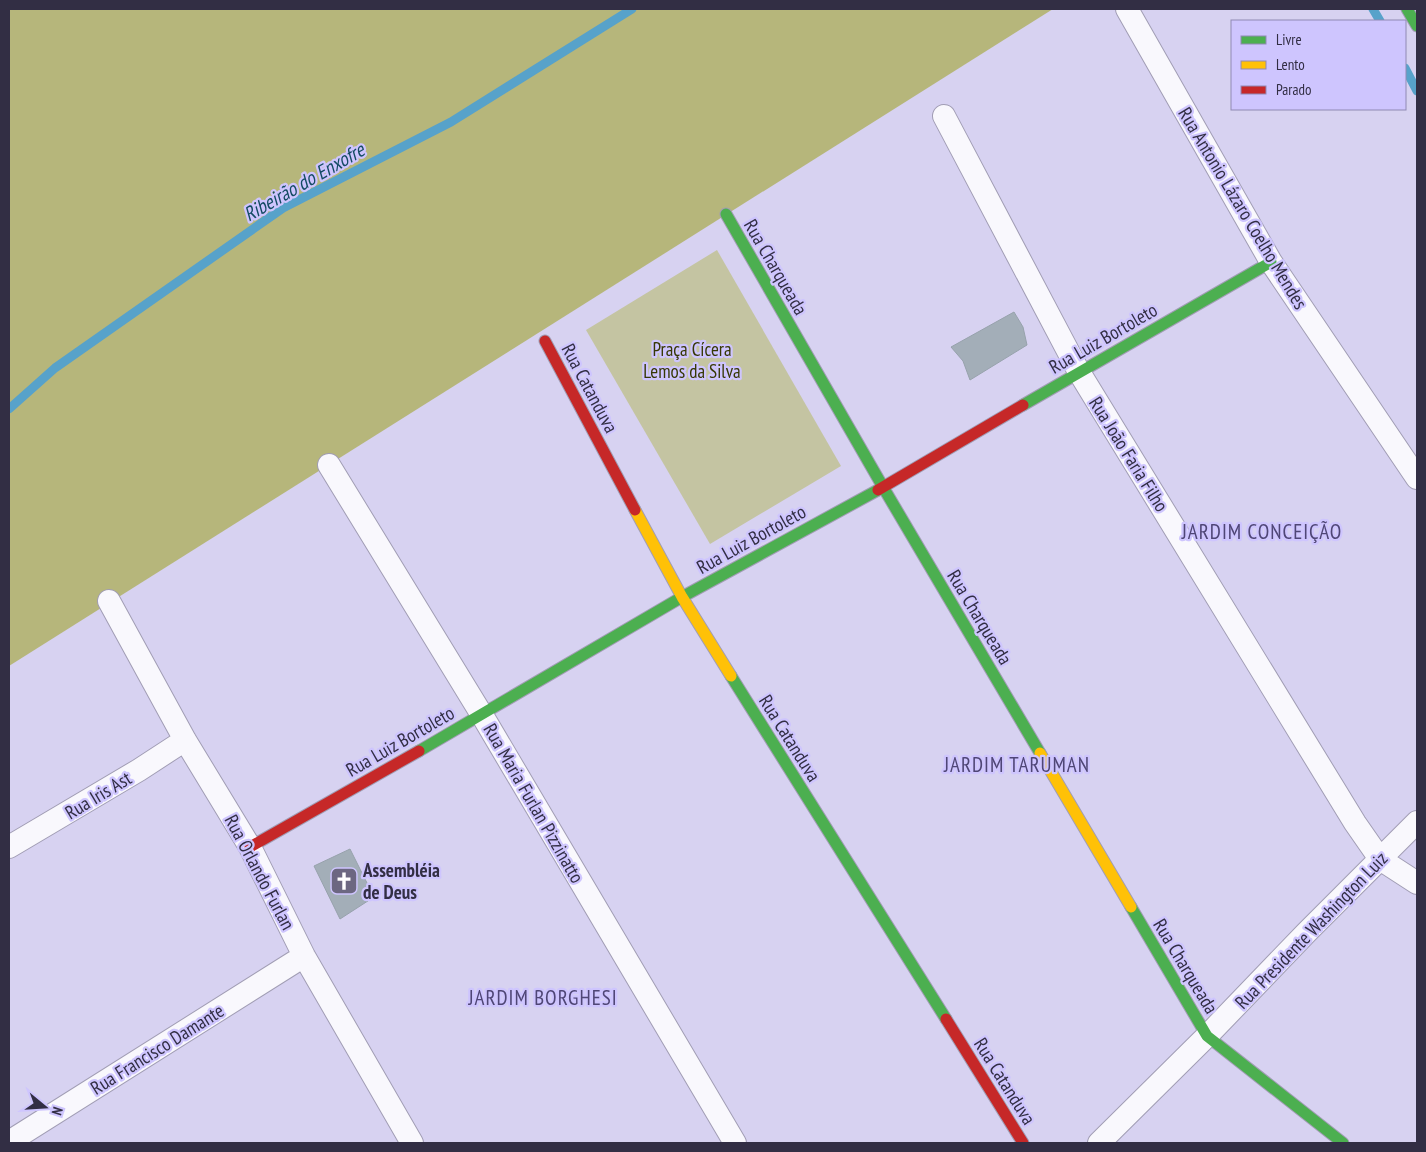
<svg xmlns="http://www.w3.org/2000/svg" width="1426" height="1152" font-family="'PT Sans Narrow',sans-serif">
  <rect width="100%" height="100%" fill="#d7d2f1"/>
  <!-- green -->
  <path fill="#c4c4a2" d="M 717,250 L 841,466 L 710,544 L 586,330 Z"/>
  <!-- forest -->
  <path fill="#b6b67b" d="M 9,9 L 1053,9 L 9,666 Z"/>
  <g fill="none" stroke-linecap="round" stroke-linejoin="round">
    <!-- stream -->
    <path stroke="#57a2ca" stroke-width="9" d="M 1373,9 L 1380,21
      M 1405,68 L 1417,91
      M 9,409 L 55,368 L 283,208 L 451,122 L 632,9"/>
  </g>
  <!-- building -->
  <path fill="#a3aeb8" stroke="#97a2ac" d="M 1014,312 L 1023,327 L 1027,345 L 970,380 L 963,361 L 951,347 Z
    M 350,849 L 374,897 L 340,919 L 314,866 Z"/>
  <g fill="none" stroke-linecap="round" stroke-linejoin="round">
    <!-- street casing -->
    <g stroke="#a19db4" stroke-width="24">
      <path id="street" d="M 1127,9 L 1271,262 L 1417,478
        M 944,116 L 1079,372 L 1355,823 L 1380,859 L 1417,883
        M 329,465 L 482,715 L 735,1143
        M 109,601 L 185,740 L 250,847 L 304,956 L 412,1143
        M 9,847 L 139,770 L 185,740
        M 9,1142 L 304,956
        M 1099,1143 L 1207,1036 L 1306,933 L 1417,822"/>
    </g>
    <!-- fast casing -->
    <g stroke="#a19db4" stroke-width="13">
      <path id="fast" d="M 1407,9 L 1417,26
        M 726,214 L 883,487 L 1040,753
        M 1023,405 L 1271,262
        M 731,676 L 946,1019
        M 419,751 L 682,597 L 878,490
        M 1131,907 L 1207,1036 L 1343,1143"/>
    </g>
    <!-- slow casing -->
    <g stroke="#a19db4" stroke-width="13">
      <path id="slow" d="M 635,510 L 682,597 L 731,676
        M 1040,753 L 1131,907"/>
    </g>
    <!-- jam casing -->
    <g stroke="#a19db4" stroke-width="13">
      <path id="jam" d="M 545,341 L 635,510
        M 878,490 L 1023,405
        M 250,847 L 419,751
        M 946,1019 L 1023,1143"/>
    </g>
    <!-- street -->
    <use href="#street" stroke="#f9f8fd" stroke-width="22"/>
    <!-- fast -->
    <use href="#fast" stroke="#4caf50" stroke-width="11"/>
    <!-- slow -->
    <use href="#slow" stroke="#ffc107" stroke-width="11"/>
    <!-- jam -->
    <use href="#jam" stroke="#c62828" stroke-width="11"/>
  </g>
  <!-- icons -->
  <defs>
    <g id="church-square" transform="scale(1.4375)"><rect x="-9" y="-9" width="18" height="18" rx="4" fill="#6c6781" stroke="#cec5fe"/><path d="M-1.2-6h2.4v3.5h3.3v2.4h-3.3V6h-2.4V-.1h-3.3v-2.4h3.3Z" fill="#fff"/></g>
  </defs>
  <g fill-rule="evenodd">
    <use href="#church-square" x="344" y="881"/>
  </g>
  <g text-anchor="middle" stroke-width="4.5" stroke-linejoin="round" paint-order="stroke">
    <!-- street labels -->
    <g font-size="19" fill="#322e44" stroke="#cec5fe">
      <text transform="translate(1243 208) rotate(59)" y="7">Rua Antonio Lázaro Coelho Mendes</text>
      <text transform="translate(776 267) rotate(60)" y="7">Rua Charqueada</text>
      <text transform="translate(1103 338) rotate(-30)" y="7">Rua Luiz Bortoleto</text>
      <text transform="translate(590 388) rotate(62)" y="7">Rua Catanduva</text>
      <text transform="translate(1129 454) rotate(58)" y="7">Rua João Faria Filho</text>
      <text transform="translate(751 539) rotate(-29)" y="7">Rua Luiz Bortoleto</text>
      <text transform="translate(980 617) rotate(59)" y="7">Rua Charqueada</text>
      <text transform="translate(790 738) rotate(58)" y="7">Rua Catanduva</text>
      <text transform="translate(400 741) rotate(-30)" y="7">Rua Luiz Bortoleto</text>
      <text transform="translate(98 795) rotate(-31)" y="7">Rua Iris Ast</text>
      <text transform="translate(534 803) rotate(60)" y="7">Rua Maria Furlan Pizzinatto</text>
      <text transform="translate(260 872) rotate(62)" y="7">Rua Orlando Furlan</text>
      <text transform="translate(1311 930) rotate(-46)" y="7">Rua Presidente Washington Luiz</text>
      <text transform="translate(1186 966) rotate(59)" y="7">Rua Charqueada</text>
      <text transform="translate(157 1049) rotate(-32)" y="7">Rua Francisco Damante</text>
      <text transform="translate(1005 1081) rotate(58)" y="7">Rua Catanduva</text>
    </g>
    <!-- park labels -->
    <g font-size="19" fill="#363804" stroke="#cec5fe">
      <text x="692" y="356">Praça Cícera<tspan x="692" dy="22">Lemos da Silva</tspan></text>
    </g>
    <!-- poi labels -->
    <g font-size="19" font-weight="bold" fill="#322e44" stroke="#cec5fe" text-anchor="start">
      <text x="363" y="877">Assembléia<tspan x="363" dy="22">de Deus</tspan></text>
    </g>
    <!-- water labels -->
    <g font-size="20" font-style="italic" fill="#134b63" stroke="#cec5fe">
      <text transform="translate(304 182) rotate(-30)" y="7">Ribeirão do Enxofre</text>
    </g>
    <!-- quarter labels -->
    <g font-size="21" letter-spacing="1" fill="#4f4676" stroke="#cec5fe">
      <text x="1262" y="539">JARDIM CONCEIÇÃO</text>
      <text x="1017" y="772">JARDIM TARUMAN</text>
      <text x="543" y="1005">JARDIM BORGHESI</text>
    </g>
  </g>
  <!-- border -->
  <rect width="1426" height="1152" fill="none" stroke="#322e44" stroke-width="20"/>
  <!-- legend -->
  <rect x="1231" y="20" width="175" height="90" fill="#cec5fe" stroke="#9089b4"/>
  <rect x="1241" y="36" width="25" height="8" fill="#4caf50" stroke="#9089b4"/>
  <text x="1276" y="45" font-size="15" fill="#322e44">Livre</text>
  <rect x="1241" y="61" width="25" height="8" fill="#ffc107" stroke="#9089b4"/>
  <text x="1276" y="70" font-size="15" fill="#322e44">Lento</text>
  <rect x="1241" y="86" width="25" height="8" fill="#c62828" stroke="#9089b4"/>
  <text x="1276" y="95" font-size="15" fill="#322e44">Parado</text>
  <!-- north arrow -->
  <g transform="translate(45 1107) rotate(108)" stroke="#cec5fe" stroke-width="4" paint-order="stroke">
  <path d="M0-4L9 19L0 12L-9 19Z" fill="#322e44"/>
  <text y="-8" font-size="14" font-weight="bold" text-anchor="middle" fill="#322e44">N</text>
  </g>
</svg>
